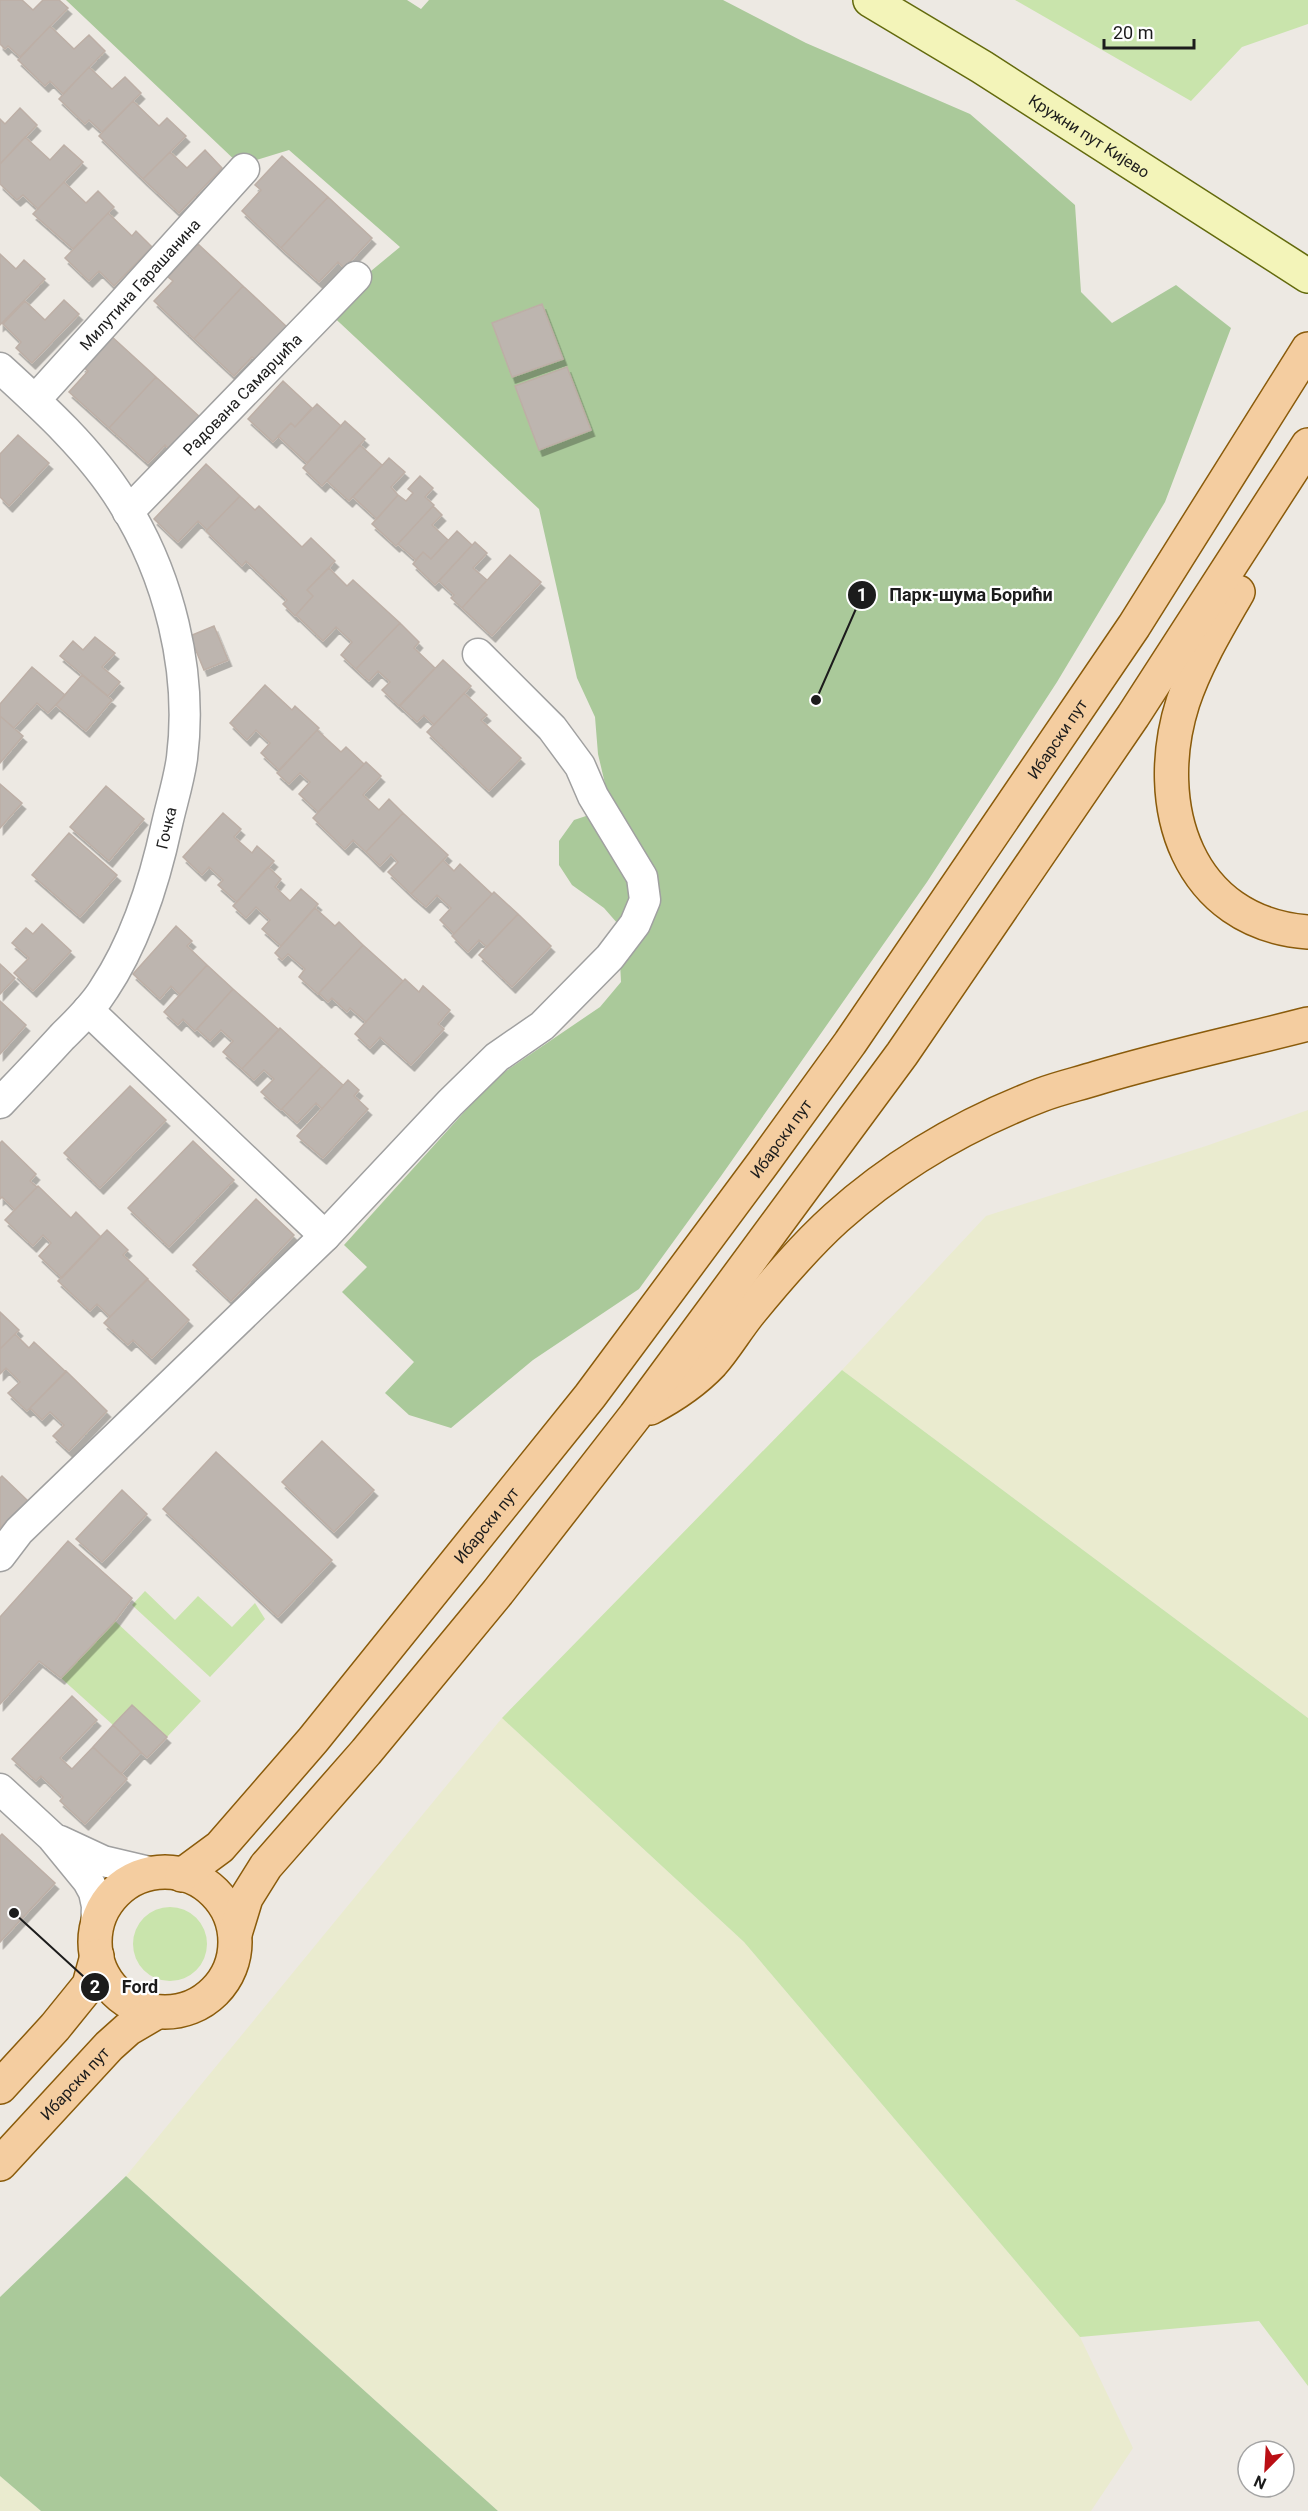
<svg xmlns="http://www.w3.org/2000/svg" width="1308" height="2511" font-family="Roboto,sans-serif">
  <defs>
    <filter id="shadow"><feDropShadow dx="3.5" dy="6" stdDeviation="0" flood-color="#0004"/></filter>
  </defs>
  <rect width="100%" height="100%" fill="#ede9e3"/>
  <!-- farmland -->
  <path fill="#eaebcf" d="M 1308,1110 L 1308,1718 L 842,1370 L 986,1216 L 1206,1146 Z
    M 502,1718 L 744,1942 L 1080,2337 L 1133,2448 L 1091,2511 L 498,2511 L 126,2176 Z
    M 0,2476 L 41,2511 L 0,2511 Z"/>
  <!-- grass -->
  <path fill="#c9e4ac" d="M 1015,0 L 1308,0 L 1308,24 L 1242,47 L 1191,101 Z
    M 842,1370 L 1308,1718 L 1308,2386 L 1259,2321 L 1080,2337 L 744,1942 L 502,1718 Z
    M 145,1591 L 175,1620 L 198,1596 L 232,1627 L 255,1603 L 265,1619 L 210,1677 L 132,1605 Z
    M 115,1621 L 201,1701 L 167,1737 L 132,1705 L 113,1725 L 61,1678 Z
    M133 1944a37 37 0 1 1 74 0a37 37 0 1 1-74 0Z"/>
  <!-- forest -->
  <path fill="#aac99a" d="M 66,0 L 407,0 L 421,9 L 429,0 L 723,0 L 806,43 L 970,114 L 1075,205 L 1081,292 L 1112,323 L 1176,285 L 1231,328 L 1165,502 L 1057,682 L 927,882 L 721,1176 L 639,1289 L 533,1360 L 451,1428 L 409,1415 L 385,1393 L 414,1362 L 342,1292 L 367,1267 L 344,1245 L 494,1079 L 600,1007 L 621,982 L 618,924 L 604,908 L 572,885 L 559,865 L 559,841 L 574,820 L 589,815 L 606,788 L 598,754 L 595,717 L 577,678 L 539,509 L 325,309 L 400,247 L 289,150 L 240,165 Z
    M 126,2176 L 498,2511 L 41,2511 L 0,2476 L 0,2297 Z"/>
  <!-- building -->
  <path fill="#bdb5af" stroke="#bdafa6" stroke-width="1.5" filter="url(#shadow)" d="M 0,0 L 22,0 L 33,10 L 43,0 L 59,0 L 68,8 L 20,57 L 8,46 L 5,49 L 0,44 Z
    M 50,26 L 74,49 L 89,35 L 105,51 L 63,94 L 50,81 L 45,86 L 18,60 Z
    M 89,67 L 112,89 L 125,77 L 141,93 L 102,132 L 89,120 L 85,124 L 59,99 Z
    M 133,101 L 159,126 L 167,118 L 186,136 L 143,179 L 99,136 Z
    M 20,108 L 37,125 L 0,164 L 0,119 L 5,124 Z
    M 25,137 L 50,160 L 64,145 L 83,162 L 38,209 L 23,195 L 17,200 L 0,184 L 0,164 Z
    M 205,150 L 222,168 L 179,213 L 143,179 L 170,152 L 187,168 Z
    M 282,156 L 328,197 L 281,248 L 242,211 L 261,190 L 255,185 Z
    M 64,182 L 86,203 L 98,191 L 114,207 L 73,249 L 33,214 Z
    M 328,197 L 372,238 L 344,268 L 338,262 L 319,282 L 281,248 Z
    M 108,213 L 132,236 L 136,231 L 152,247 L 114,286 L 99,271 L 89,281 L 65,258 Z
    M 198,244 L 243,286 L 194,339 L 154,301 L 173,281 L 168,277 Z
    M 0,254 L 16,269 L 24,260 L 45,279 L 0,325 Z
    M 243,286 L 287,327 L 256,360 L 252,357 L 234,376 L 194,339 Z
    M 64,300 L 79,314 L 32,363 L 16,348 L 21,342 L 3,324 L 25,301 L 45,320 Z
    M 542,304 L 563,359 L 512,377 L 492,323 Z
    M 110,335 L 156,377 L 109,428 L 69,392 L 88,371 L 82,366 Z
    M 567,367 L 591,430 L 539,450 L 515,386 Z
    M 156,377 L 201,418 L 171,451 L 165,445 L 148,463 L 109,428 Z
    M 283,381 L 312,408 L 295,427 L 291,423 L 273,442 L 248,419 Z
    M 317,404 L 341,426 L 307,463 L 278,436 L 291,423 L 295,427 Z
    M 345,421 L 365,439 L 322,486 L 303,468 Z
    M 18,435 L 49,463 L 9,506 L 0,497 L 0,454 Z
    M 360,445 L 382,465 L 349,501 L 327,481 Z
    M 389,458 L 405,472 L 391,487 L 398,495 L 377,519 L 353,497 Z
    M 206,464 L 240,496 L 207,530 L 198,521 L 178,542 L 154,519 Z
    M 420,476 L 433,488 L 425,497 L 434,505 L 396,546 L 372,524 L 398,495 L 406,501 L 413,493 L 408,489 Z
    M 240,496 L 255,510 L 259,506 L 302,547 L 311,538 L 335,561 L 307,590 L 313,596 L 295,616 L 283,604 L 287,600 L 246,561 L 242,566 L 206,531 Z
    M 433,506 L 442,515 L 432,525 L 448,540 L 431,559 L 423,552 L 416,560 L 398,544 Z
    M 457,531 L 472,545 L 435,585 L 413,564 L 423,552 L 431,559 Z
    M 475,542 L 487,553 L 473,568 L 487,580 L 462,608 L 451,598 L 454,595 L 439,581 Z
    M 510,555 L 541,582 L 492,636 L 462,608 Z
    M 329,568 L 347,586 L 353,580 L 400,623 L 356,669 L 341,655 L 352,642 L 336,627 L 323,641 L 296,615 L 313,596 L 307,590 Z
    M 400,623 L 419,642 L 414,648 L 435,668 L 399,706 L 382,690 L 390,682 L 378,671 L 369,681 L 356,669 Z
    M 214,626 L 228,660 L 204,670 L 190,636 Z
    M 95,637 L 115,653 L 102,667 L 120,682 L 108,696 L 60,656 L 73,641 L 83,650 Z
    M 443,660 L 471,686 L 434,725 L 424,715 L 417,722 L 400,706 Z
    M 32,667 L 65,695 L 48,713 L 37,703 L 14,728 L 0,716 L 0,704 Z
    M 82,675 L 112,700 L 86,731 L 56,705 Z
    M 265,685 L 292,710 L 295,706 L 319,728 L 279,770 L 261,753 L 270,743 L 256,730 L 247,740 L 230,723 Z
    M 464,693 L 487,715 L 481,720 L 521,758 L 489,791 L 427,732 Z
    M 0,716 L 23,736 L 0,763 Z
    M 317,730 L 341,752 L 346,747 L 364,764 L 318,812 L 299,794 L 310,782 L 300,773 L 289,784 L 277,773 Z
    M 366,762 L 381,776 L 363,795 L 379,810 L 389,799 L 403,813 L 366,852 L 353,840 L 345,849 L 313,818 Z
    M 0,784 L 22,803 L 0,828 Z
    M 106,786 L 144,819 L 109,861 L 70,827 Z
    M 223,813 L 241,829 L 234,837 L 252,853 L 257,846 L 274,861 L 237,902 L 218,885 L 223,880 L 209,867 L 202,875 L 183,857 Z
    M 403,813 L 448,855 L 411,894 L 388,872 L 398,862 L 391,854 L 380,866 L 366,852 Z
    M 69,833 L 117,875 L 80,917 L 32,875 Z
    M 443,860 L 454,871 L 460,864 L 492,894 L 454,934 L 440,920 L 451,908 L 437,895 L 426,907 L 411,894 Z
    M 268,867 L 281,879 L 275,887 L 290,901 L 301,889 L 318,904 L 281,946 L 262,929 L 270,920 L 256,907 L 246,918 L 233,906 Z
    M 494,892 L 518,914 L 487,947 L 479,940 L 468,952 L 452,936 Z
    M 315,908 L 335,926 L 339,922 L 363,945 L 318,994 L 299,977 L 305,969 L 288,954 L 282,960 L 275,953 Z
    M 518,914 L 551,946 L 512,987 L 479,955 Z
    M 42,924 L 71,951 L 33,991 L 14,973 L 29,958 L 12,943 L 26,928 L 33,934 Z
    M 176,926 L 192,941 L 187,946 L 207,965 L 180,995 L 171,986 L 160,999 L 133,974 Z
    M 363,945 L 403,981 L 366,1022 L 350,1008 L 347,1012 L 332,998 L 328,1002 L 319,993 Z
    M 0,964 L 15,978 L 0,994 Z
    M 207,965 L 233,989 L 195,1031 L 183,1019 L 178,1025 L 164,1012 Z
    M 405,979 L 419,992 L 423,986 L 450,1010 L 438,1024 L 444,1029 L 411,1065 L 380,1037 L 370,1048 L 355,1034 Z
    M 233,989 L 279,1030 L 242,1069 L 223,1052 L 233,1041 L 221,1030 L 210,1041 L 197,1029 Z
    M 0,1001 L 26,1025 L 0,1054 Z
    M 280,1028 L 322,1066 L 281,1110 L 261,1092 L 274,1079 L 264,1070 L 254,1080 L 242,1069 Z
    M 322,1066 L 343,1085 L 322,1109 L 316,1103 L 297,1123 L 282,1109 Z
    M 348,1080 L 359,1090 L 354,1096 L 368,1109 L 323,1158 L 297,1136 Z
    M 130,1086 L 166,1120 L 100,1188 L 64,1153 Z
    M 2,1141 L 36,1174 L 30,1181 L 37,1187 L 15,1210 L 2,1197 L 0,1199 L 0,1143 Z
    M 193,1141 L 234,1180 L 169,1247 L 128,1208 Z
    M 38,1186 L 71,1218 L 76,1212 L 101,1237 L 62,1278 L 39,1256 L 51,1243 L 43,1235 L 33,1246 L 5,1220 Z
    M 256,1199 L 294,1235 L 231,1301 L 193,1265 Z
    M 107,1230 L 128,1250 L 123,1255 L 148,1279 L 110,1317 L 97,1304 L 90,1311 L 58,1281 Z
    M 147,1279 L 189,1320 L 152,1358 L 133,1340 L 128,1345 L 104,1323 Z
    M 0,1312 L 19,1330 L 0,1349 Z
    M 15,1334 L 29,1348 L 34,1342 L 66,1372 L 27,1411 L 8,1393 L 20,1382 L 6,1368 L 0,1374 L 0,1349 Z
    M 66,1371 L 107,1411 L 69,1451 L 53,1436 L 64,1425 L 50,1412 L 42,1420 L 30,1408 Z
    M 322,1441 L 374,1490 L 334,1532 L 282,1482 Z
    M 216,1452 L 332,1560 L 278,1617 L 163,1509 Z
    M 2,1476 L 28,1501 L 0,1528 L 0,1478 Z
    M 122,1490 L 147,1514 L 102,1562 L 76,1539 Z
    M 68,1541 L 132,1598 L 115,1621 L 61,1678 L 39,1661 L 0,1704 L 0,1617 Z
    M 72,1696 L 97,1720 L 60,1758 L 72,1769 L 93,1747 L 127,1779 L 85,1824 L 60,1801 L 63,1797 L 41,1776 L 36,1781 L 12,1759 Z
    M 132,1705 L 167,1737 L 147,1758 L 113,1725 Z
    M 113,1725 L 141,1752 L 121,1774 L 93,1747 Z
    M 2,1834 L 55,1883 L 0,1942 L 0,1836 Z"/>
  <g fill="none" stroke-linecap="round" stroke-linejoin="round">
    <!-- minor casing -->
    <g stroke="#a0a0a0" stroke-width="33">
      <g id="minor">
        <path d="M 0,368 C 44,408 91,451 122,501 C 169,575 193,671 182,758 C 179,780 172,802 167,824 C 155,880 136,941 104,989 C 93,1007 77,1022 62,1037 C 42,1059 21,1081 0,1103"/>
        <path id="s1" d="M 35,400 L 244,169"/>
        <path id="s2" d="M 128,512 L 356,277"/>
        <path d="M 88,1010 L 325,1236"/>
        <path d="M 0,1556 L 19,1531 L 325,1236 L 450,1103 L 497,1057 L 542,1026 L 610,957 L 635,924 L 645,900 L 642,877 L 593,796 L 580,766 L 552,728 L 478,654"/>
        <path d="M 0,1789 L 52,1837 L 88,1881 L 94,1892 L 97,1906 L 96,1932"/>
        <path d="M 60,1841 L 103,1861 L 154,1873"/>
      </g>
    </g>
    <!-- secondary casing -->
    <g stroke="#636a0d" stroke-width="36">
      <g id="secondary">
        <path id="s3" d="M 870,0 L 982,67 L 1308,276"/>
      </g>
    </g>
    <!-- primary casing -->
    <g stroke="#8a5b0b" stroke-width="36">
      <g id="primary">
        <path d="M 1238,592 C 1218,627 1196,663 1183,702 C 1150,805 1187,923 1308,932"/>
        <path d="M 650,1408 C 673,1396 694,1382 712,1363 C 726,1347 737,1328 750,1312 C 777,1279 804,1247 836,1218 C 896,1164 965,1124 1041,1095 C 1059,1088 1078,1084 1097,1078 C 1167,1057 1238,1042 1308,1024"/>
        <circle cx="165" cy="1942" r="70"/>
        <path id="s4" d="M 182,1875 L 220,1847 L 313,1740 L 590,1396 L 763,1163 L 850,1043 L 1134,626 L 1308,349"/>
        <path d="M 235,1934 L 246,1898 L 266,1866 L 366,1752 L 498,1592 L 635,1416 L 902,1054 L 1133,716 L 1308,445"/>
        <path d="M 0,2087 L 55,2027 L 89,1985 L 97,1956"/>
        <path id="s5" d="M 0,2164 L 109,2046 L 128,2029 L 157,2012"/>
      </g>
    </g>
    <!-- minor -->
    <use href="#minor" stroke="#fff" stroke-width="30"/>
    <!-- secondary -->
    <use href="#secondary" stroke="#f3f4b9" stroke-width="33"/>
    <!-- primary -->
    <use href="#primary" stroke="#f4cda0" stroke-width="33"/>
  </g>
  <g text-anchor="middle" stroke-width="4.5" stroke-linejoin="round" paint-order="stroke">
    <!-- street labels -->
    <g font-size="16" fill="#1c1c1c" stroke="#fff">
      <text dy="6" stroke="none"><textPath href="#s3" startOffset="258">Кружни пут Кијево</textPath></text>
      <text dy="6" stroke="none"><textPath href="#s1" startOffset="156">Милутина Гарашанина</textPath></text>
      <text dy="6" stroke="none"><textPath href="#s2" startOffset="164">Радована Самарџића</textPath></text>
      <text dy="6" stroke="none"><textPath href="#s4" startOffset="1437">Ибарски пут</textPath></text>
      <text transform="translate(166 828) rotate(-77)" y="6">Гочка</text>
      <text dy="6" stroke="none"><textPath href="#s4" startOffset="951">Ибарски пут</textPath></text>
      <text dy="6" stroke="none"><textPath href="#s4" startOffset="465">Ибарски пут</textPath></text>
      <text dy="6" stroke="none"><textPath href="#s5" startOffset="110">Ибарски пут</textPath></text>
    </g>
  </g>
  <!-- callouts -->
  <path fill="none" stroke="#1c1c1c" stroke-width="2" d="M816 700L862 595M14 1913L95 1987"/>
  <g fill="#1c1c1c" stroke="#fff" stroke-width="2">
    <circle cx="816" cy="700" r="6"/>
    <circle cx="14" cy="1913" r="6"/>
    <circle cx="862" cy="595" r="15"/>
    <circle cx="95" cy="1987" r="15"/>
  </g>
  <g font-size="18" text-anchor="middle" font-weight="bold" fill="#fff">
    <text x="862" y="601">1</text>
    <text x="95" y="1993">2</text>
  </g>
  <g font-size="18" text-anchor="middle" font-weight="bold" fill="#1c1c1c" stroke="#fff" stroke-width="4.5" stroke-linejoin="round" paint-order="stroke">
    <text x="971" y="601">Парк-шума Борићи</text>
    <text x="140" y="1993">Ford</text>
  </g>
  <!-- north arrow -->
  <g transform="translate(1266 2469) rotate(204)"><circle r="28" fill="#ffffff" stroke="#a4a4a4" stroke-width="1.5"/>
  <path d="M0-4.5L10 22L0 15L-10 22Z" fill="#ba0f15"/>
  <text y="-9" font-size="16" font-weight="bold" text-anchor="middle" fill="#1c1c1c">N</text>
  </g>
  <!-- scale -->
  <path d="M1104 39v9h90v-9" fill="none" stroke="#1c1c1c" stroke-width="3"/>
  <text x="1113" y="39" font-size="18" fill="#1c1c1c" stroke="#ffffff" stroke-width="4.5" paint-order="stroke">20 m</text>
</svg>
